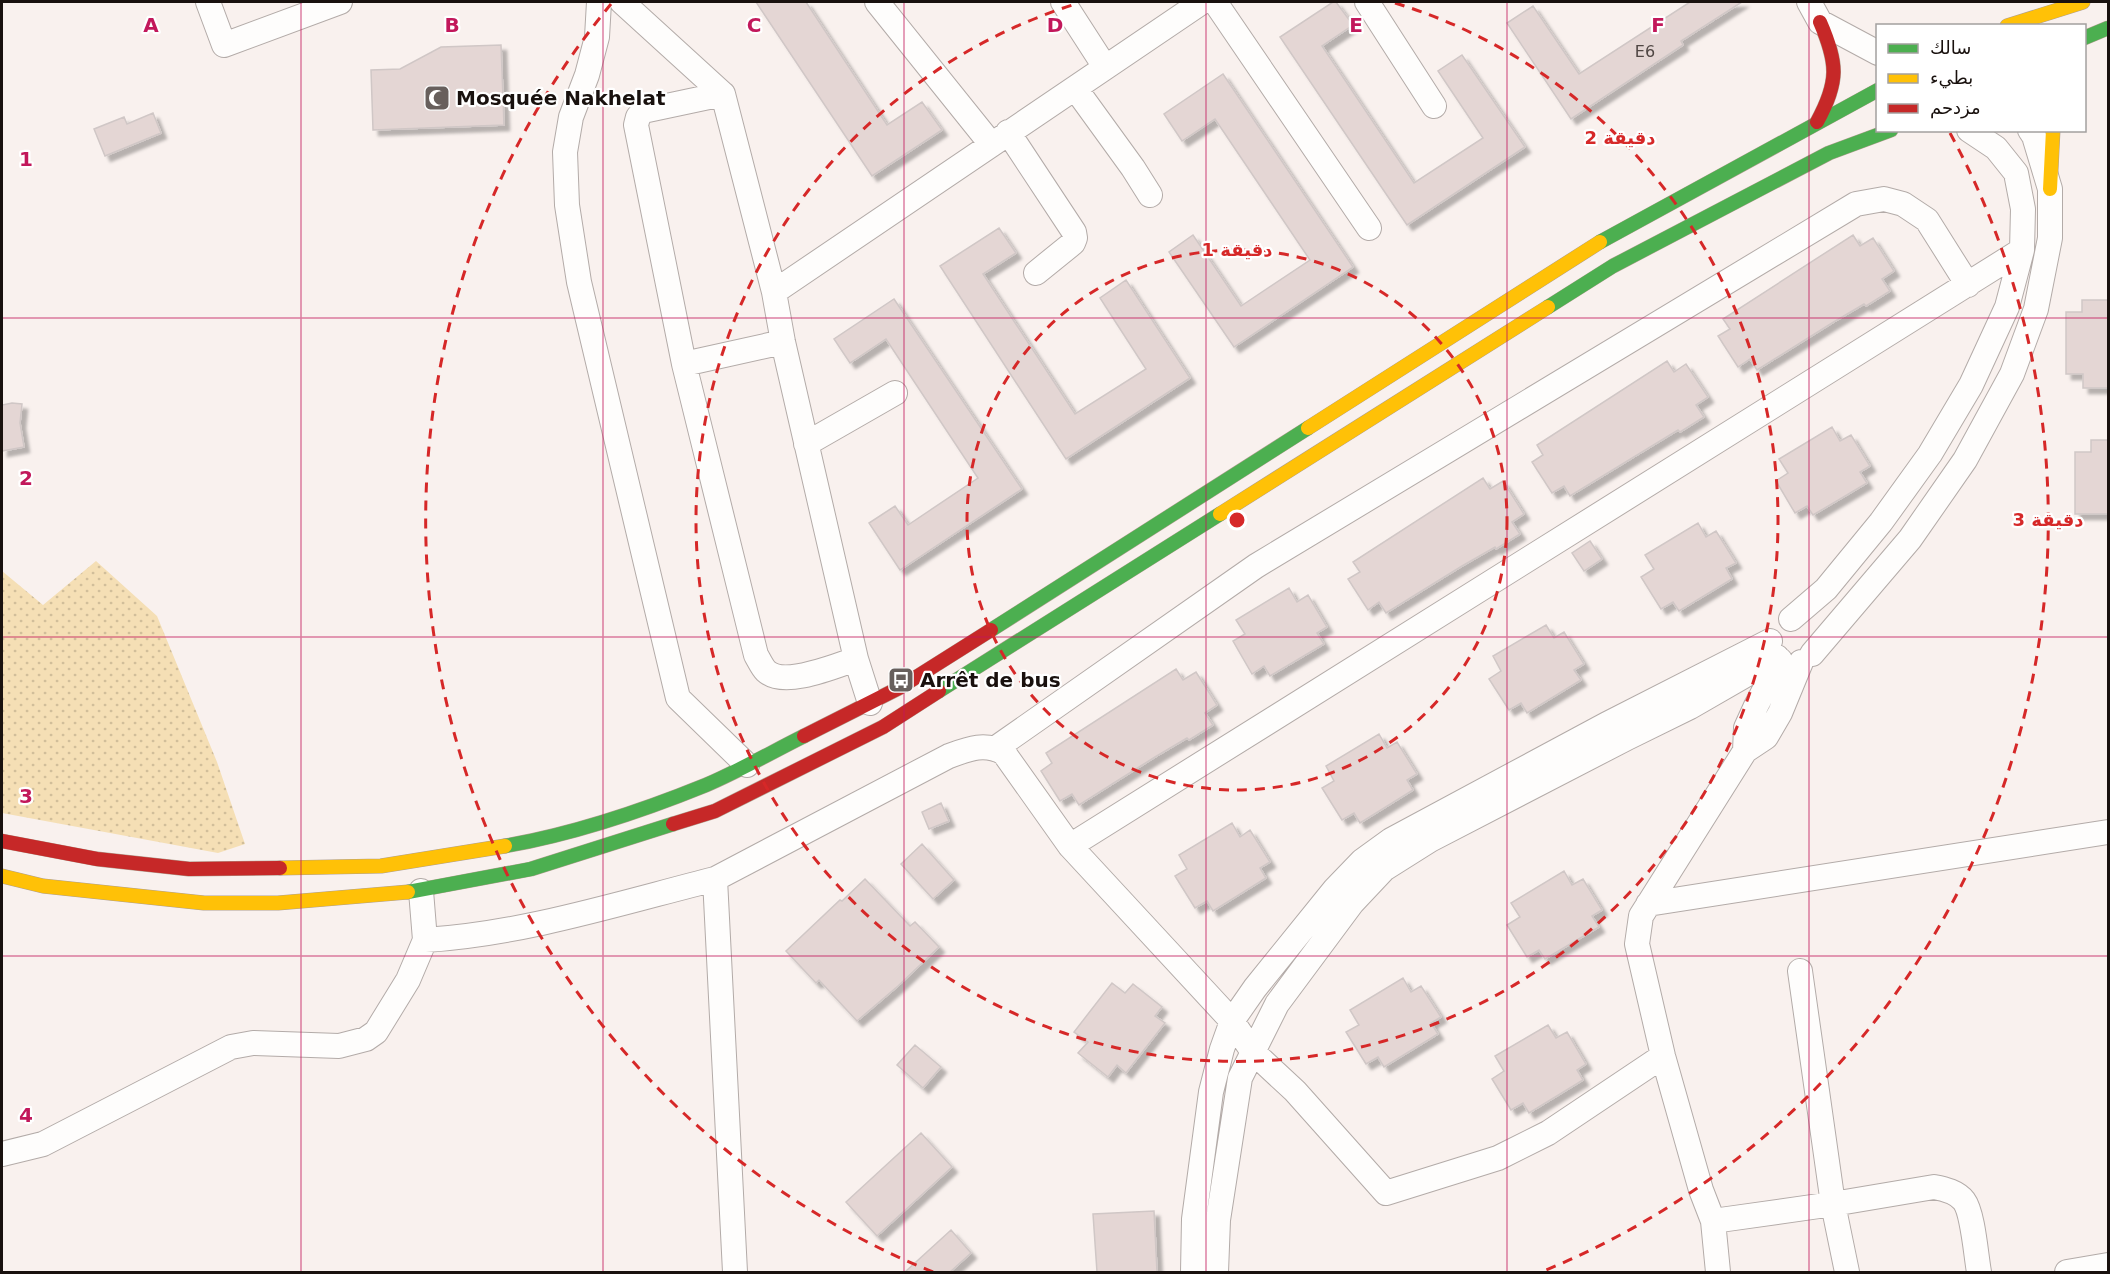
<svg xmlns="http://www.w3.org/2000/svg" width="2110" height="1274" font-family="'DejaVu Sans','Noto Sans Arabic',sans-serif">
  <defs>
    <pattern id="grass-dots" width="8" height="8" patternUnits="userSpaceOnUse" patternTransform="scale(1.5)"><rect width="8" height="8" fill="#f5dfb5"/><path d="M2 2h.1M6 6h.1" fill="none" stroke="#d1be9a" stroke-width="1.8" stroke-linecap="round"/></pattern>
    <filter id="shadow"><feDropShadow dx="5.5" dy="5.5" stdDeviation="1.5" flood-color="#0004"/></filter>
  </defs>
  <rect width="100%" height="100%" fill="#f9f1ee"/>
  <!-- grass -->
  <path fill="url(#grass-dots)" d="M 96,561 L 157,616 L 217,762 L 245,844 L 218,853 L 2,813 L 2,571 L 43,605 Z"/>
  <!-- building -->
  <path fill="#e4d6d4" stroke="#d0c7c6" stroke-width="1.5" filter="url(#shadow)" d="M 756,2 L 806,2 L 887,125 L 922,102 L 942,130 L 872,176 Z
    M 1333,2 L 1336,2 L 1353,25 L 1322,46 L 1414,183 L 1483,138 L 1438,71 L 1462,55 L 1525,147 L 1407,225 L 1280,37 Z
    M 1690,2 L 1742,2 L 1681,41 L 1683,45 L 1571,119 L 1507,23 L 1533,6 L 1579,74 Z
    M 501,45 L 504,125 L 373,130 L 371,70 L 400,69 L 441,47 Z
    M 1223,74 L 1353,267 L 1234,347 L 1169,252 L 1193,235 L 1241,306 L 1310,260 L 1215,119 L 1182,141 L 1164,114 Z
    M 153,113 L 161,133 L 105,156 L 94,129 L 124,117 L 127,124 Z
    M 999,228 L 1016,253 L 983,274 L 1075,414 L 1146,369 L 1100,298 L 1126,280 L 1190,378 L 1066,459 L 940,266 Z
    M 1853,235 L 1860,246 L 1873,238 L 1894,271 L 1882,279 L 1890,291 L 1866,306 L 1864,304 L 1832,323 L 1757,370 L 1750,359 L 1738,367 L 1718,336 L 1730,329 L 1723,319 Z
    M 894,299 L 1022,489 L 900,570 L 869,523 L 895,506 L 908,525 L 978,478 L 886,339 L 850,363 L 834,339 Z
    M 2082,300 L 2109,300 L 2109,388 L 2083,388 L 2083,374 L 2066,374 L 2066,312 L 2082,312 Z
    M 1667,361 L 1674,372 L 1686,364 L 1708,397 L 1696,405 L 1704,417 L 1680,432 L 1678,430 L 1570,496 L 1564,486 L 1552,493 L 1532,462 L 1543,455 L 1537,445 Z
    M 12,403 L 22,404 L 20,423 L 24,447 L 2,451 L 2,405 Z
    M 1832,427 L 1840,441 L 1851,435 L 1870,466 L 1860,472 L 1867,483 L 1813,515 L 1807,506 L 1795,513 L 1776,481 L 1788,473 L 1779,459 Z
    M 2091,440 L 2109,440 L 2109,514 L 2075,514 L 2075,452 L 2091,452 Z
    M 1483,478 L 1490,489 L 1503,481 L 1524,514 L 1512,522 L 1520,534 L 1496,549 L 1495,547 L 1462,566 L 1386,613 L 1379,602 L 1368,610 L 1348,579 L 1360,572 L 1353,562 Z
    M 1698,523 L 1706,537 L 1716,531 L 1736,563 L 1726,568 L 1732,579 L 1679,611 L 1673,602 L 1661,609 L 1641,577 L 1654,569 L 1645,555 Z
    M 1590,541 L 1602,559 L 1584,571 L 1572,553 Z
    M 1289,588 L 1297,602 L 1308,595 L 1327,627 L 1317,633 L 1324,644 L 1270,676 L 1264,666 L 1252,674 L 1233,641 L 1245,634 L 1236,620 Z
    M 1546,625 L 1554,638 L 1564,632 L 1584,664 L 1574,670 L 1581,680 L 1527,713 L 1521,703 L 1509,710 L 1489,679 L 1501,671 L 1493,656 Z
    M 1176,669 L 1183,680 L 1196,672 L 1217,705 L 1205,713 L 1213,725 L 1189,740 L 1187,738 L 1155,757 L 1079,805 L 1072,794 L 1060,801 L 1041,771 L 1052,763 L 1046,753 Z
    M 1379,734 L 1387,748 L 1397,742 L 1417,774 L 1407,780 L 1413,790 L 1360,823 L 1354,813 L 1342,820 L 1322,788 L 1334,781 L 1326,766 Z
    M 941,803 L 949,821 L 929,829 L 922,812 Z
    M 1232,823 L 1240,837 L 1250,830 L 1270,862 L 1260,868 L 1266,878 L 1213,911 L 1207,901 L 1195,908 L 1175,876 L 1187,869 L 1179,855 Z
    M 922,844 L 954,880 L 933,899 L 901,864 Z
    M 1564,871 L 1572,885 L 1583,879 L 1602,910 L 1592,916 L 1599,927 L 1545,959 L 1539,950 L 1527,957 L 1507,925 L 1520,917 L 1511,903 Z
    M 865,879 L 910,926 L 915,922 L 939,947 L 898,986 L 857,1021 L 819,980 L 816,983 L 786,951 L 840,900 L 842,901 Z
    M 1403,978 L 1411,992 L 1421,986 L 1441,1017 L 1431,1023 L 1438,1034 L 1384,1067 L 1378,1057 L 1366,1064 L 1346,1032 L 1359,1025 L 1350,1010 Z
    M 1112,983 L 1125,993 L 1133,984 L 1162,1007 L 1155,1016 L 1165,1023 L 1126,1073 L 1117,1065 L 1108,1077 L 1078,1053 L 1088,1042 L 1074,1032 Z
    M 1548,1025 L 1556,1038 L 1567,1032 L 1586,1064 L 1577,1070 L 1583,1080 L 1529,1113 L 1523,1103 L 1511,1110 L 1492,1079 L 1504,1071 L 1495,1056 Z
    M 915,1045 L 941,1067 L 923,1088 L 897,1065 Z
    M 921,1133 L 952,1167 L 877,1236 L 846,1202 Z
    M 1154,1211 L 1157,1272 L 1097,1272 L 1093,1214 Z
    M 951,1230 L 971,1253 L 950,1272 L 905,1272 Z"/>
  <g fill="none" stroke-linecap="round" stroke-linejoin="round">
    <!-- street casing -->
    <g stroke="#b3aba8" stroke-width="26">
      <path id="street" d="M 208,2 L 224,45 L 340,2
        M 599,2 L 597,37 L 587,75 L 571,117 L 565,152 L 567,205 L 579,282 L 678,698 L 747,765
        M 622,2 L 723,94 L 774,292 L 783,342 L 856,659 L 870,703
        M 877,2 L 991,144
        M 1063,2 L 1105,67
        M 1215,2 L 1369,228
        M 1367,2 L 1434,106
        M 1809,2 L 1820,22 L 1878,53
        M 1075,88 L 1133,168 L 1150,195
        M 723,94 L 643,111 L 638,117 L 636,125 L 684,364 L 756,655 C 759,660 762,667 766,671 C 784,688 835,666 856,659
        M 1008,132 L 1074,232 L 1075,238 L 1073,243 L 1036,273
        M 774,292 L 1202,2
        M 684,364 L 783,342
        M 806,444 L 895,393
        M 1791,619 L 1826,589 L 1881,522 L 1930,454 L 1971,385 L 2007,307 L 2022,250 L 2023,209 L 2016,173 L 1996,148 L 1969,130
        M 1812,654 L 1910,539 L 1965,460 L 2012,374 L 2036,309 L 2050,238 L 2050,189 L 2034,136 L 2030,130
        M 1801,662 L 1780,713 L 1766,737 L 1745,751 L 1641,916 L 1637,944 L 1663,1056 L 1701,1190 L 1713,1221 L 1833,1204 L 1934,1187 C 1945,1189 1957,1192 1964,1201 C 1973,1213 1976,1256 1979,1272
        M 996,748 L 1256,566 L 1856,204 L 1884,199 L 1903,204 L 1927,220 L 1968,285
        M 1745,751 L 1746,728 L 1756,706 L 1780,660
        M 1070,846 L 2022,250
        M 421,891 L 425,940
        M 1648,904 L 2108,832
        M 1800,971 L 1833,1204 L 1847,1272
        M 2,1154 L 43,1144 L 231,1047 L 253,1043 L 339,1046 L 366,1039 L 376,1032 L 408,980 L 425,940 C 523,934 620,903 715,879
        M 1713,1221 L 1718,1272
        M 735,1272 L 715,879 L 949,756 C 968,749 985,742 1004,753 L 1070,846 L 1232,1021 L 1253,1052 L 1295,1091 L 1386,1193 L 1498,1158 L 1548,1133 L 1663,1056
        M 1193,1272 L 1194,1219 L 1211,1092 L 1222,1049 L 1232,1021 L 1255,988 L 1335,889 L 1362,861 L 1391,840 L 1607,724 L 1770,641
        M 1216,1272 L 1218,1220 L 1240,1078 L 1277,1004 L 1352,903 L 1384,869 L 1430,840 L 1627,738 L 1690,707 L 1777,657
        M 2067,1272 L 2108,1265"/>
    </g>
    <!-- fast casing -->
    <g stroke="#af9f8f" stroke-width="15">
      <path id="fast" d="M 2084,38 L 2108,28
        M 1600,242 L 1878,90
        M 1548,307 L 1613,266 L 1829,153 L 1891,130
        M 991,630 L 1308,428
        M 939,691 L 1220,514
        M 505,846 C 574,834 642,811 706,785 C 739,771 772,752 804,736
        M 408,892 L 531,869 L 673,824"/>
    </g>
    <!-- slow casing -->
    <g stroke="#af9f8f" stroke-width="15">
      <path id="slow" d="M 2007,26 L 2083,2
        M 2050,189 L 2053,130
        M 1308,428 L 1600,242
        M 1220,514 L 1548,307
        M 280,868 L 381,866 L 505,846
        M 2,876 L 43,886 L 204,903 L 278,903 L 408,892"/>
    </g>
    <!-- jam casing -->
    <g stroke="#af9f8f" stroke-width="15">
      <path id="jam" d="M 1817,122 C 1839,82 1838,63 1820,22
        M 804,736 L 899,688 L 991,630
        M 673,824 L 715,811 L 883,727 L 939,691
        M 2,841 L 97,859 L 189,869 L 280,868"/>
    </g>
    <!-- street -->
    <use href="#street" stroke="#fefdfc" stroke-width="24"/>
    <!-- fast -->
    <use href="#fast" stroke="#4caf50" stroke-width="14"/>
    <!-- slow -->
    <use href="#slow" stroke="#ffc107" stroke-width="14"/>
    <!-- jam -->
    <use href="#jam" stroke="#c62828" stroke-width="14"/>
  </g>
  <!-- grid -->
  <path fill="none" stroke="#c2185b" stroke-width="1.5" stroke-opacity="0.55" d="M 301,2 L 301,1272M 603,2 L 603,1272M 904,2 L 904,1272M 1206,2 L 1206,1272M 1507,2 L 1507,1272M 1809,2 L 1809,1272M 2,318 L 2108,318M 2,637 L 2108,637M 2,956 L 2108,956"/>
  <!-- distance rings -->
  <g fill="none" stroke="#d62828" stroke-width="3" stroke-dasharray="10 8">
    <circle cx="1237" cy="520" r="270"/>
    <path d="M1395 3A541 541 0 1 1 1079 3"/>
    <path d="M933 1272A811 811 0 0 1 611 4M1950 133A811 811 0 0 1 1541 1272"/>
  </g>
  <!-- icons -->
  <defs>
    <g id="mosque-square" transform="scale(1.35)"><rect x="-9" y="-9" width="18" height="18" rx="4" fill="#675f5c" stroke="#fff"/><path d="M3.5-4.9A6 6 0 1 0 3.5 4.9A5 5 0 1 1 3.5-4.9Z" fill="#fff"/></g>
    <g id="bus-square" transform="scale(1.35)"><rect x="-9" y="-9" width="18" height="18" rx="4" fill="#675f5c" stroke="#fff"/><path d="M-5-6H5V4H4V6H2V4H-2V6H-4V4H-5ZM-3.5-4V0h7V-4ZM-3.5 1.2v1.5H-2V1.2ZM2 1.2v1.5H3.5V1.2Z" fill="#fff"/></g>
  </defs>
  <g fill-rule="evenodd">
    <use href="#mosque-square" x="437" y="98"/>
    <use href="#bus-square" x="901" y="680"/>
  </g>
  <g text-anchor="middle" stroke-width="4.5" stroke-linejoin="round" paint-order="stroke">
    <!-- number labels -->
    <g font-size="16" fill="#4f4643">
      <text x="1645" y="57">E6</text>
    </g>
    <!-- poi labels -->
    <g font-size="20" font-weight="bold" fill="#19110e" stroke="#fff" text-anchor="start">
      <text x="456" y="105">Mosquée Nakhelat</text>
      <text x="920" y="687">Arrêt de bus</text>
    </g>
  </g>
  <g font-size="20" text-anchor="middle" font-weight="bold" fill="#c2185b" stroke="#fff" stroke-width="4.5" stroke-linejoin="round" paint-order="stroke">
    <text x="151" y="32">A</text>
    <text x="452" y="32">B</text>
    <text x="754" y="32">C</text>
    <text x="1055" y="32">D</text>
    <text x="1356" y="32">E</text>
    <text x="1658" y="32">F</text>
    <text x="26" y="166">1</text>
    <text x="26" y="485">2</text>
    <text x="26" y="803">3</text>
    <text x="26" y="1122">4</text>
  </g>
  <circle cx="1237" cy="520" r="9" fill="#d62828" stroke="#fff" stroke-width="3"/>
  <g font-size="18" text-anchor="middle" font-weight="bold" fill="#d62828" stroke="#fff" stroke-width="4.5" stroke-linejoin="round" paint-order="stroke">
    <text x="1620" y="144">2 دقيقة</text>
    <text x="1237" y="256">1 دقيقة</text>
    <text x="2048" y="526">3 دقيقة</text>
  </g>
  <!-- border -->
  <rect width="2110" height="1274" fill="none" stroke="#19110e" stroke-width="6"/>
  <!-- legend -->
  <rect x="1876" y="24" width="210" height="108" fill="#ffffff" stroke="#a3a09f" stroke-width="1.5"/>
  <rect x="1888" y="44" width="30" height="9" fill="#4caf50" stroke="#a3a09f" stroke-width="1.5"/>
  <text x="1930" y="54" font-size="18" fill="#19110e">سالك</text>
  <rect x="1888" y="74" width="30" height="9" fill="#ffc107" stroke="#a3a09f" stroke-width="1.5"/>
  <text x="1930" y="84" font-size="18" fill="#19110e">بطيء</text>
  <rect x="1888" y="104" width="30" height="9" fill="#c62828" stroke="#a3a09f" stroke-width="1.5"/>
  <text x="1930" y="114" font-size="18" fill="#19110e">مزدحم</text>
</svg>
